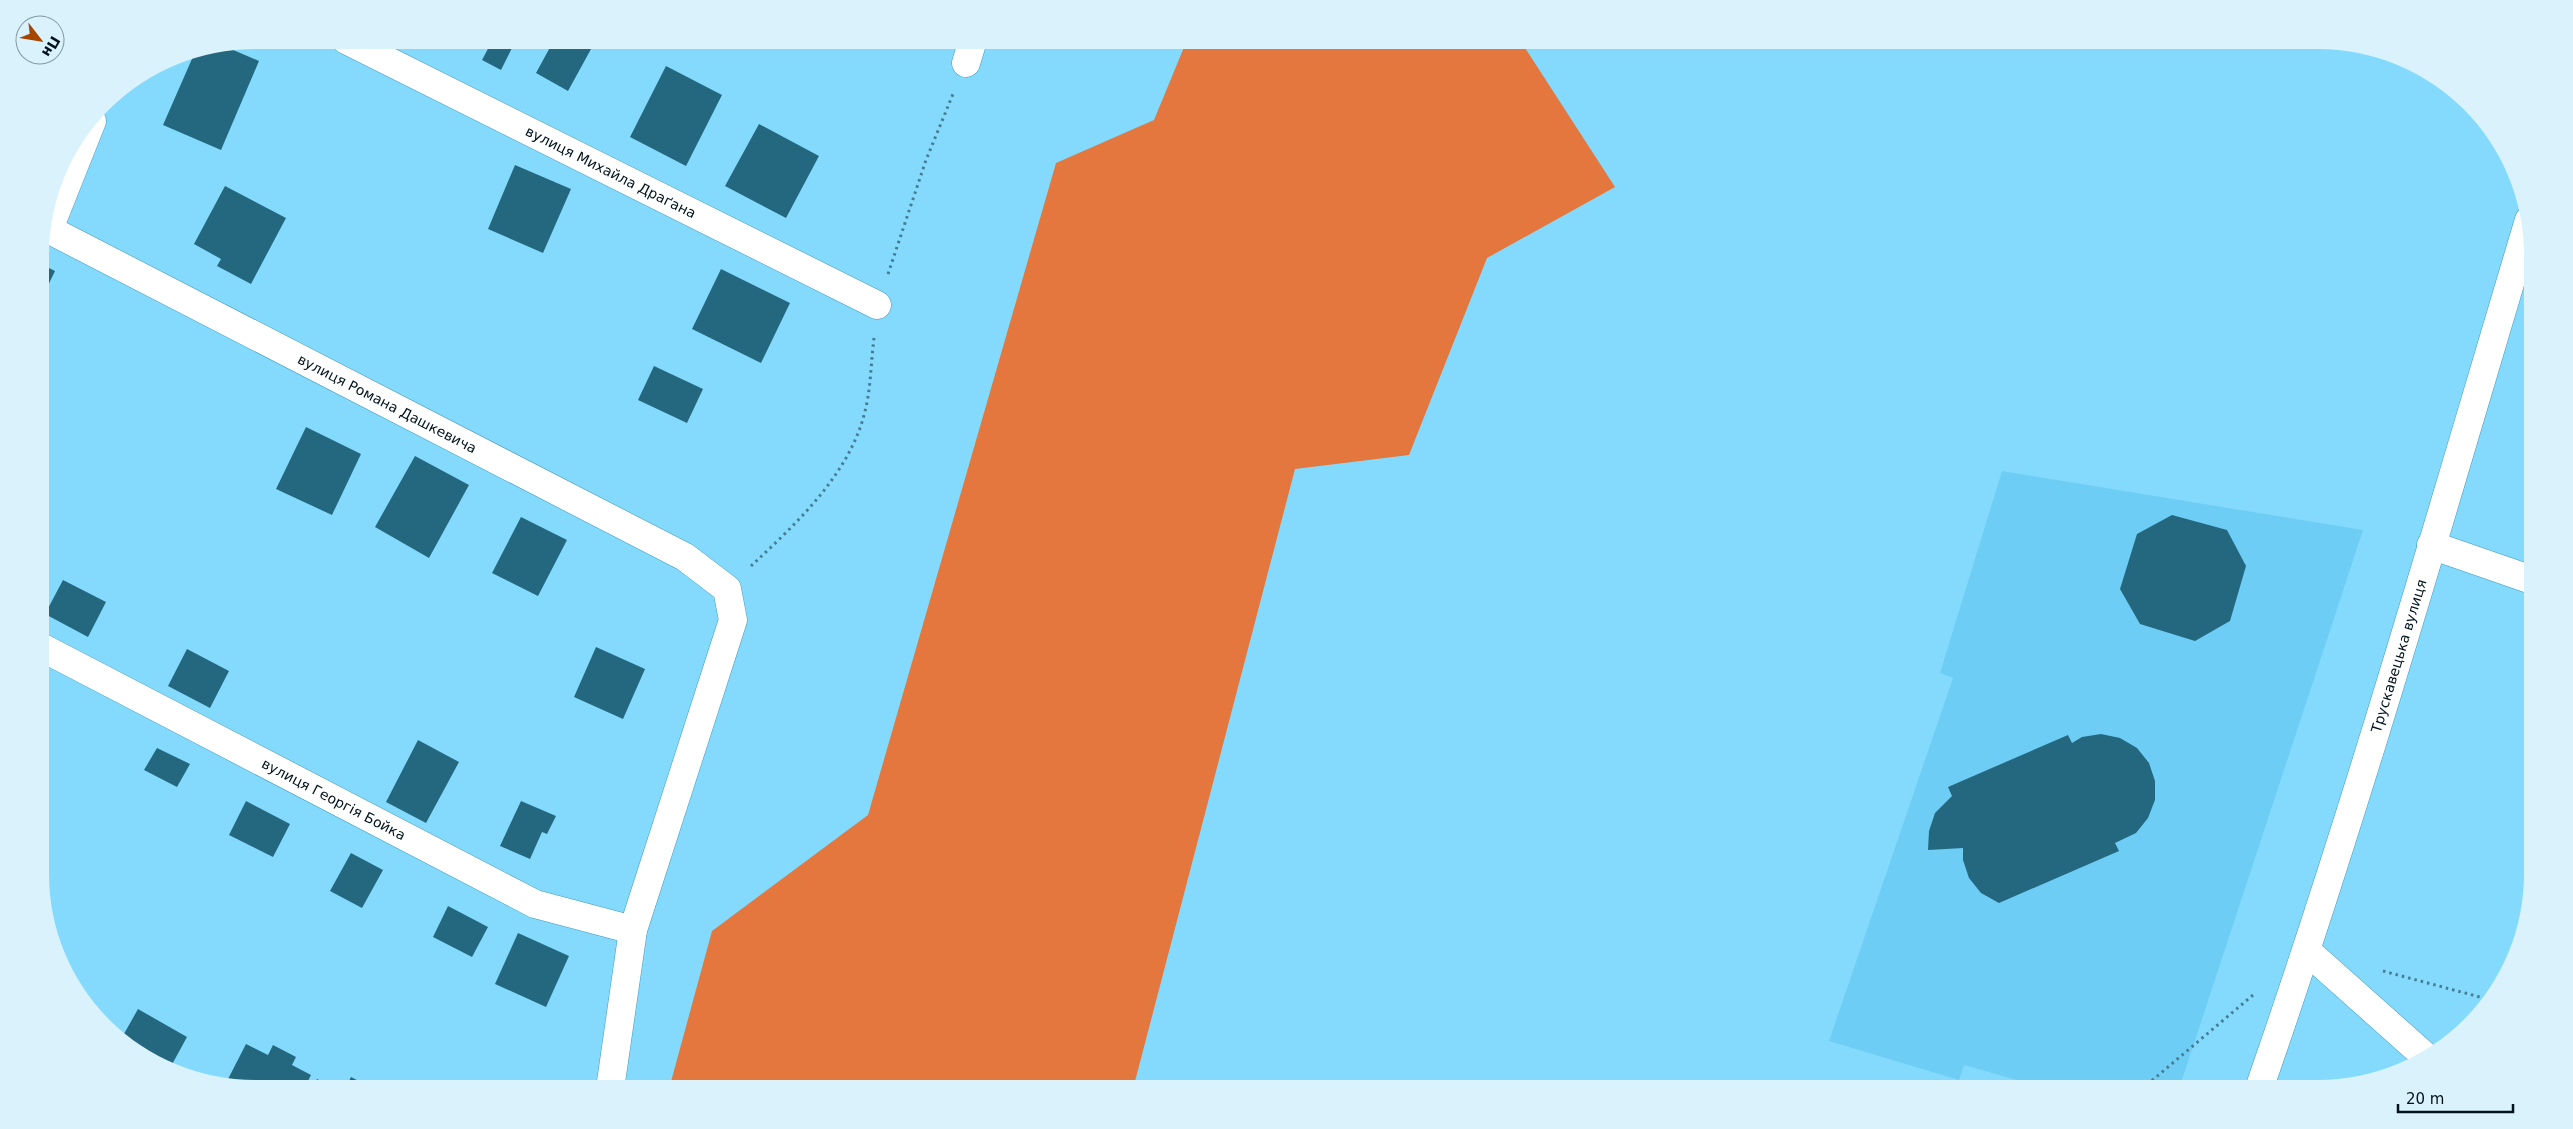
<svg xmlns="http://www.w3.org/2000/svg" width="2573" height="1129" font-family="'DejaVu Sans',sans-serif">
  <rect width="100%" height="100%" fill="#84dafd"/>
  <!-- built -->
  <path fill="#6ecdf4" d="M 2002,471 L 2363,530 L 2179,1089 L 2048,1089 L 1964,1065 L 1959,1080 L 1829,1041 L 1953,678 L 1940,673 Z"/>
  <!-- forest -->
  <path fill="#e3773e" d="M 1187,40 L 1520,40 L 1615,187 L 1487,258 L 1409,455 L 1295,469 L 1133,1089 L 669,1089 L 712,931 L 868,815 L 1056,163 L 1154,120 Z"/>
  <!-- building -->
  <path fill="#246880" d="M 481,40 L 516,40 L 501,70 L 482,60 L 490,45 Z
    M 554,40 L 596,40 L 568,91 L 536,73 Z
    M 224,46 L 259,61 L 221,150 L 163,125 L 195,52 Z
    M 666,66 L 722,95 L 686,166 L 630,137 Z
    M 759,124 L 819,156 L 786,218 L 725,186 Z
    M 515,165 L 571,189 L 543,253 L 488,229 Z
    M 225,186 L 286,218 L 251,284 L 217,266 L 221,259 L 194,244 Z
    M 41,264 L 55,271 L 41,300 Z
    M 721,269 L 790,303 L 761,363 L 692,329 Z
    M 654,366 L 703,389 L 687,423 L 638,400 Z
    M 306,427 L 361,454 L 332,515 L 276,489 Z
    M 415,456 L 469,485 L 429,558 L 375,527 Z
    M 2172,515 L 2227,530 L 2246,566 L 2230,621 L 2195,641 L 2140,624 L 2120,589 L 2137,534 Z
    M 521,517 L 567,540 L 538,596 L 492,573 Z
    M 63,580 L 106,602 L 88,637 L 45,614 Z
    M 596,647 L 645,669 L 623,719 L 574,697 Z
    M 187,649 L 229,671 L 210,708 L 168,686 Z
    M 2101,734 L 2120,738 L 2137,748 L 2149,763 L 2155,781 L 2155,800 L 2148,818 L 2136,833 L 2115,843 L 2119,851 L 1999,903 L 1981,893 L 1969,878 L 1963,860 L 1963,848 L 1928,850 L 1929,831 L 1935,813 L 1952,796 L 1948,787 L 2068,735 L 2072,743 L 2082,737 Z
    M 418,740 L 459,762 L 426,823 L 386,802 Z
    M 157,748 L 190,764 L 177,787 L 144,770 Z
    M 246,801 L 290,824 L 273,857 L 229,835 Z
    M 521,801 L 556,816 L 547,834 L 542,832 L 530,859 L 500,846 Z
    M 351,853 L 383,870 L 362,908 L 330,891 Z
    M 448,906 L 488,927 L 472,957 L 433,937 Z
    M 518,933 L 569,956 L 546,1007 L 495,984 Z
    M 138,1009 L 187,1037 L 169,1070 L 120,1041 Z
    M 246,1044 L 268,1055 L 273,1045 L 296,1057 L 292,1065 L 311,1075 L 304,1089 L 255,1089 L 226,1083 Z
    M 351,1077 L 374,1089 L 345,1089 Z
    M 317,1079 L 336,1089 L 312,1089 Z"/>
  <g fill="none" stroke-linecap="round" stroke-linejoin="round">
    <!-- minor casing -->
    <g stroke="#4299bb" stroke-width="29">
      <g id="minor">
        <path id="s1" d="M 346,40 L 877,305"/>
        <path d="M 966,63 L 973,40"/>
        <path id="s2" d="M 44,227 L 685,557 L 727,589 L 733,620 L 633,930 L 610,1089"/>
        <path d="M 49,229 L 92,121"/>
        <path d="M 2431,545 L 2532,580"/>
        <path id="s3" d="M 41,647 L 535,904 L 633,930"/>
        <path d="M 2307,951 L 2426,1057"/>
      </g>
    </g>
    <!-- major casing -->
    <g stroke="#4299bb" stroke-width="29">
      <g id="major">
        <path id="s4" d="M 2259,1089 C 2359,802 2442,510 2529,220"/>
      </g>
    </g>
    <!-- path -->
    <path stroke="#467c93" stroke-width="3" stroke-dasharray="2.5 4" stroke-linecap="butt" d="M 888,274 L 926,160 L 953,94
      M 751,566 C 798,522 852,472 866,407 C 871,385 871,361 874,338
      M 2383,971 L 2491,1000
      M 2142,1089 L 2253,995"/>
    <!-- minor -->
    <use href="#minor" stroke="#fff" stroke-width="28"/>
    <!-- major -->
    <use href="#major" stroke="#fff" stroke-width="28"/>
  </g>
  <g text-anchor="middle" stroke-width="4" stroke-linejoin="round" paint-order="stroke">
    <!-- street labels -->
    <g font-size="14" fill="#00131c" stroke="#daf2fc">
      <text dy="5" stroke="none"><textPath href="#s1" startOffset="296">вулиця Михайла Драґана</textPath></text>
      <text dy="5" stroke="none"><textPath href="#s2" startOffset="386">вулиця Романа Дашкевича</textPath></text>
      <text dy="5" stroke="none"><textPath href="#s4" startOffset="455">Трускавецька вулиця</textPath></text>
      <text dy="5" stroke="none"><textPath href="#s3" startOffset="330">вулиця Георгія Бойка</textPath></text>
    </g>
  </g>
  <!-- crop -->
  <path d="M0 0H2573V1129H0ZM255 49H2318A206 206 0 0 1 2524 255V874A206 206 0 0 1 2318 1080H255A206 206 0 0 1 49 874V255A206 206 0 0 1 255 49Z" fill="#daf2fc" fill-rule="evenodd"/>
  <!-- north arrow -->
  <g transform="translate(40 40) rotate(121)"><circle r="24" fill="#daf2fc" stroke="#8399a2"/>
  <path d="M0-4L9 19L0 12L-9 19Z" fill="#a64500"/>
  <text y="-8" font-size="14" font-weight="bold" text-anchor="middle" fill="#00131c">Пн</text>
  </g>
  <!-- scale -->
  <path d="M2398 1104v8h115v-8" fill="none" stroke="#00131c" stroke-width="2.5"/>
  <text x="2406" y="1104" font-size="15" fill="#00131c" stroke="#daf2fc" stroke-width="4" paint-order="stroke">20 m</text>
</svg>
